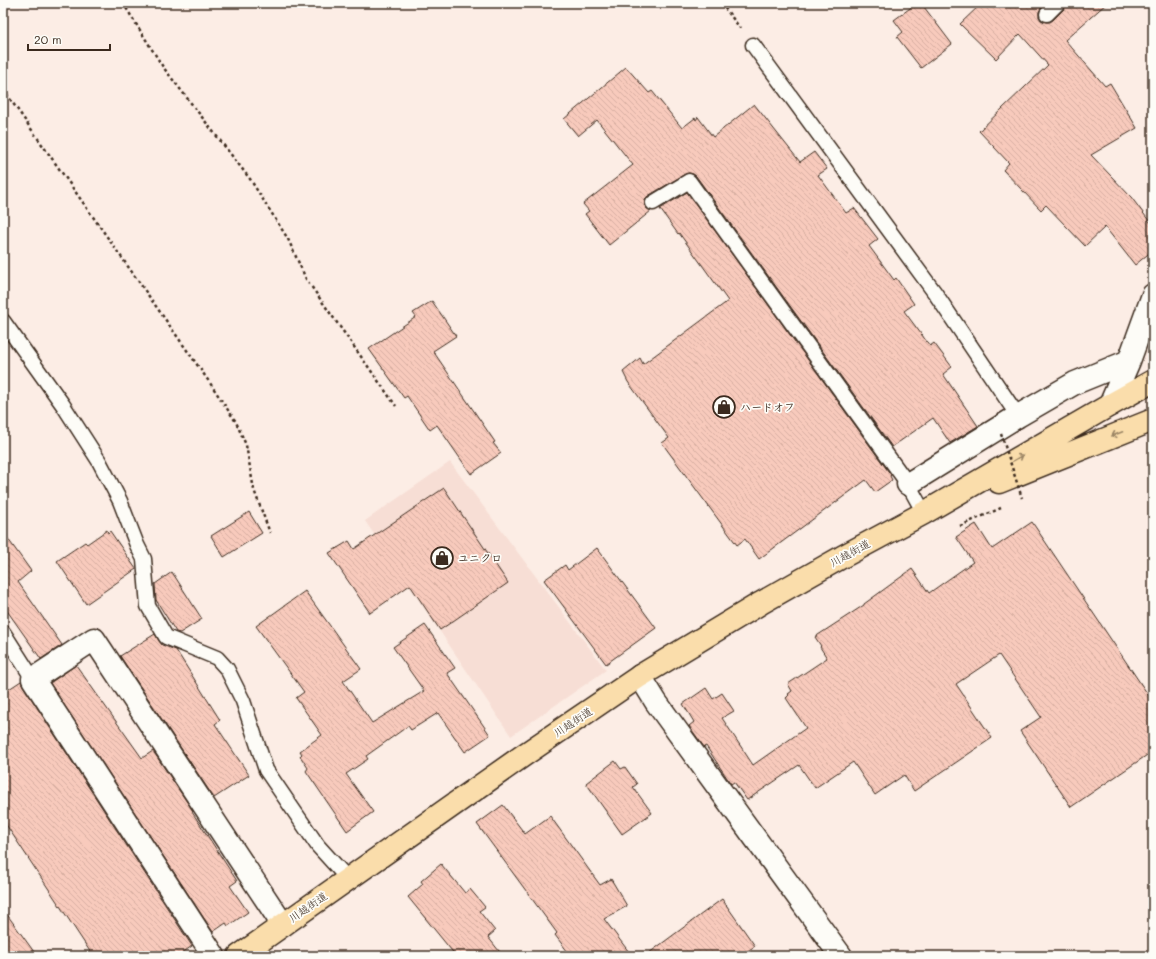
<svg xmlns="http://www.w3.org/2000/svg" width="1156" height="959" font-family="Mali,'Klee One',sans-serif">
  <defs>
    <pattern id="building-back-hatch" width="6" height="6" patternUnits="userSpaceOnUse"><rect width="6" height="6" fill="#f8cabc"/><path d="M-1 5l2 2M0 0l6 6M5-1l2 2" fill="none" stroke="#d6aea1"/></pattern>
  </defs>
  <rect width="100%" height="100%" fill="#fcede5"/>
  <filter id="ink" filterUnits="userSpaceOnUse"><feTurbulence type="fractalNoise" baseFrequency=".025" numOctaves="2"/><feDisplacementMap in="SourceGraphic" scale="8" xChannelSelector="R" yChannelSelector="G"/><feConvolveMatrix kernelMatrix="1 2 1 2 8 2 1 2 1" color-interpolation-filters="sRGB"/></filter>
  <g filter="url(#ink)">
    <!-- built -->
    <path fill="#f7ded5" d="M 450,462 L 606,670 L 511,736 L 365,521 Z"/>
    <!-- building -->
    <path fill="url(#building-back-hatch)" stroke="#3b2a1e" d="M 917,3 L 921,3 L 952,44 L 921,68 L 897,37 L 903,32 L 894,20 Z
      M 982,3 L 1046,3 L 1041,8 L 1039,12 L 1039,17 L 1041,20 L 1045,22 L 1050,22 L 1053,20 L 1064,9 L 1066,3 L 1107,3 L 1065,40 L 1105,86 L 1110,83 L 1137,128 L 1091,155 L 1131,197 L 1153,226 L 1153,250 L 1135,265 L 1105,227 L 1085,246 L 1046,205 L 1041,210 L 1003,170 L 1009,163 L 979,131 L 1048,65 L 1020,34 L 996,59 L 960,24 Z
      M 626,67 L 649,93 L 652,91 L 682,128 L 695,118 L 696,120 L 698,117 L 713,137 L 754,104 L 800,162 L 814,152 L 827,169 L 818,175 L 846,213 L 854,208 L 878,239 L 869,246 L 894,280 L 896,278 L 914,304 L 904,311 L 930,346 L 934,343 L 952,367 L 943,374 L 978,426 L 950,443 L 933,418 L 892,447 L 696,176 L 693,174 L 689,173 L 685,174 L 648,196 L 645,199 L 645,204 L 646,208 L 651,211 L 609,245 L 585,214 L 589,211 L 583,204 L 633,165 L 597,120 L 578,136 L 564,119 Z
      M 687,192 L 891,475 L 890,476 L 892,480 L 875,492 L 866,480 L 759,559 L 745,539 L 737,545 L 662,443 L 669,438 L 628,382 L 623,372 L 640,358 L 643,364 L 728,301 L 679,233 L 678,234 L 660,209 Z
      M 432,301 L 456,336 L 433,351 L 495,442 L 493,443 L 501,453 L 471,474 L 437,425 L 430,430 L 407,396 L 404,398 L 369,349 L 416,317 L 413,313 Z
      M 444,488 L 508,583 L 440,630 L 410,585 L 370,613 L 329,553 L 349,541 L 354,549 Z
      M 249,512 L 262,533 L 224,557 L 211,536 Z
      M 1032,522 L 1153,702 L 1153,751 L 1071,807 L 1020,731 L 1041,717 L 999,655 L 956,684 L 992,738 L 914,791 L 904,775 L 875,795 L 853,762 L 815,788 L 799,765 L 747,800 L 734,782 L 731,784 L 706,746 L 704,747 L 689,726 L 694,722 L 683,704 L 706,688 L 713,699 L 722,693 L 734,711 L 722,718 L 753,765 L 806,728 L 786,698 L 789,695 L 788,694 L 792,691 L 788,684 L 827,658 L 820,647 L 821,646 L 815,637 L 864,605 L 864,604 L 912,569 L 929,593 L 973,562 L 956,537 L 976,524 L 992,549 Z
      M 107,530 L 108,533 L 110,531 L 136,569 L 86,604 L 57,561 L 85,542 L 87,544 Z
      M 3,532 L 31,571 L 18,582 L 62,645 L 41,659 L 3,605 Z
      M 597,548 L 656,628 L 606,664 L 544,580 L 565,565 L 568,570 Z
      M 172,572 L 202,619 L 180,633 L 176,632 L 156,600 L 155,584 Z
      M 305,591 L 361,669 L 343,681 L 372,723 L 424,691 L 393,647 L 425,625 L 455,668 L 447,673 L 490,735 L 465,752 L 438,713 L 411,730 L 408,726 L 366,756 L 368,759 L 346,774 L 373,812 L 347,831 L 306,771 L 308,768 L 300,756 L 302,754 L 300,751 L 322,735 L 296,698 L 304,692 L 256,626 Z
      M 155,634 L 159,641 L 162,645 L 176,650 L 220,720 L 215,724 L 249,775 L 214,798 L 120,656 Z
      M 76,665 L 142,758 L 153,751 L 193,811 L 192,812 L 237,881 L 230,886 L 248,912 L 228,926 L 226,923 L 213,932 L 50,683 Z
      M 21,681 L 23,686 L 192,946 L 178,956 L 93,956 L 3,820 L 3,693 Z
      M 615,761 L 621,769 L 625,767 L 637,784 L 633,787 L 652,813 L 622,834 L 586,783 Z
      M 503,805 L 525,834 L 550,816 L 600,885 L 611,879 L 627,906 L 604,919 L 632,956 L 571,956 L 555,935 L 557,933 L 477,824 Z
      M 441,864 L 465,893 L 470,889 L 485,907 L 479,911 L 495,931 L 488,937 L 503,956 L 456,956 L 408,897 L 423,884 L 421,881 Z
      M 722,899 L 755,946 L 740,956 L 645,956 Z
      M 3,909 L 37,956 L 3,956 Z"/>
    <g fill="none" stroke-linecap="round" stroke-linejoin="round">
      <!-- service casing -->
      <g stroke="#3b2a1e" stroke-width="17">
        <path id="service" d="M 1047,14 L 1058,3
          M 753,45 L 935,293 L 1018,416
          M 653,203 L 689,181 L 908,484 L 924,513
          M 3,321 L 63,405 L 99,461 L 120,501 L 137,545 L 144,559 L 148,606 L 166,637 L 217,658 L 227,669 L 243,701 L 266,770 L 318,846 L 348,879
          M 3,632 L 33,679"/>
      </g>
      <!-- minor casing -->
      <g stroke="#3b2a1e" stroke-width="25">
        <path id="minor" d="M 1110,405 L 1129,361 L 1153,295
          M 908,484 L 1018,416 L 1075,383 L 1129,361
          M 640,676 L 656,702 L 841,956
          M 214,956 L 33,679 L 94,639 L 283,925"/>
      </g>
      <!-- trunk casing -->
      <g stroke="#3b2a1e" stroke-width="25">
        <path id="trunk" d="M 999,482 L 1153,420
          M 239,956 L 524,755 L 640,676 L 761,603 L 842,557 L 924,513 L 1110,405 L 1153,381"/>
      </g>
      <!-- path -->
      <path stroke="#3b2a1e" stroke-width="2.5" stroke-dasharray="3 3" stroke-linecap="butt" d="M 123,3 L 163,67 L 250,179 L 288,239 L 306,279 L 396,406
        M 721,3 L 740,28
        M 3,89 L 210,383 L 236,422 L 246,445 L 254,490 L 270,533
        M 960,526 L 1001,508"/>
      <!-- service -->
      <use href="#service" stroke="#fdfcf7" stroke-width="14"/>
      <!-- minor -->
      <use href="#minor" stroke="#fdfcf7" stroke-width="22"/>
      <!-- trunk -->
      <use href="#trunk" stroke="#faddab" stroke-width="22"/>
      <!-- path-bridge -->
      <path stroke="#3b2a1e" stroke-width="2.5" stroke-dasharray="3 3" stroke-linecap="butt" d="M 1001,434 L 1022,498"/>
    </g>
    <!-- one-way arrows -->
    <defs><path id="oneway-shaft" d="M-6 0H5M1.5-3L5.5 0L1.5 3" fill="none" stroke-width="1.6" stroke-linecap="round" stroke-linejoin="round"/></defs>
    <g stroke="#9a8464">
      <use href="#oneway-shaft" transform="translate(1117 434) rotate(158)"/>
      <use href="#oneway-shaft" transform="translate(1018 458) rotate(-30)"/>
    </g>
  </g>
  <!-- icons -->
  <defs>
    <g id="shop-ring" transform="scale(1.15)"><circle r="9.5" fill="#fdfcf7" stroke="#3b2a1e" stroke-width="1.5"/><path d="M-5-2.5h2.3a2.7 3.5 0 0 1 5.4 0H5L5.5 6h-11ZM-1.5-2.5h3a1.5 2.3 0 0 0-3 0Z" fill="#3b2a1e"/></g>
  </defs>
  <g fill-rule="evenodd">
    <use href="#shop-ring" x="724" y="407"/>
    <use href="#shop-ring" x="442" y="558"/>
  </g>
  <g text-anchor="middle" stroke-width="3.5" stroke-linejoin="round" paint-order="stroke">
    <!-- poi labels -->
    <g font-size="11" font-weight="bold" fill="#3b2a1e" stroke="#fdfcf7" text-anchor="start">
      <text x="740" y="411">ハードオフ</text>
      <text x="458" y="562">ユニクロ</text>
    </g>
    <!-- street labels -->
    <g font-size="11" fill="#3b2a1e" stroke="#fdfcf7">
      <text transform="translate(850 553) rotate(-29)" y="4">川越街道</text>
      <text transform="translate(573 722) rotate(-34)" y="4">川越街道</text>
      <text transform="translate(308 907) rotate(-35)" y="4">川越街道</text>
    </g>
  </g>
  <!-- margin -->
  <rect width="1156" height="959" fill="none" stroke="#fdfcf7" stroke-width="16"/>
  <rect x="8" y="8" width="1140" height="943" fill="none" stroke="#3b2a1e" stroke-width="1.5" filter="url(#ink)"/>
  <!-- scale -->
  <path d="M28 44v6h82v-6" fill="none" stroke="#3b2a1e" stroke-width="2"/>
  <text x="34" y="44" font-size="12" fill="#3b2a1e" stroke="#fdfcf7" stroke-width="3" paint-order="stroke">20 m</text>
</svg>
